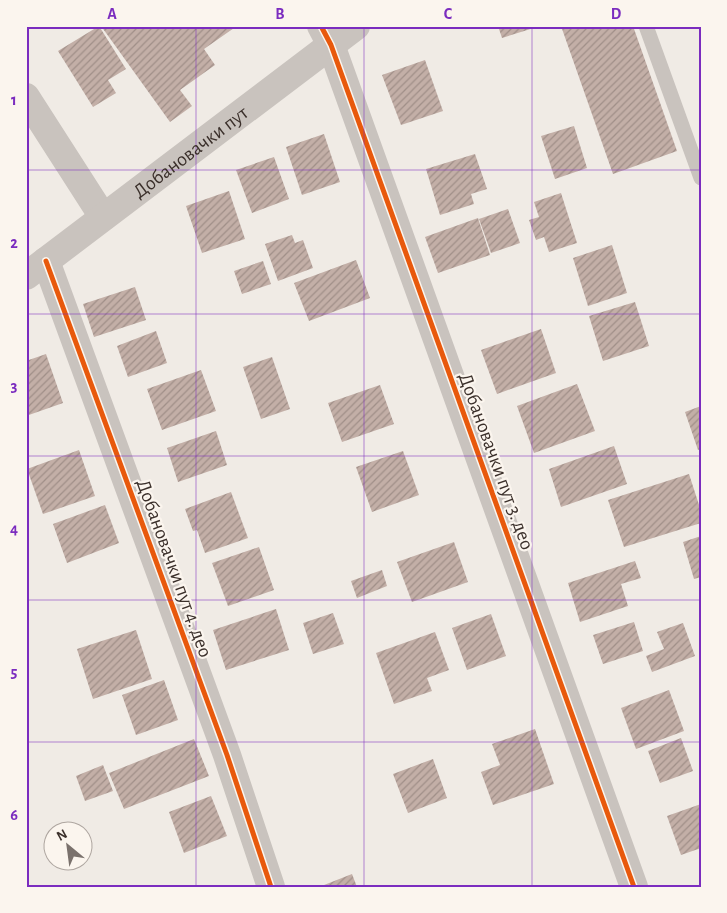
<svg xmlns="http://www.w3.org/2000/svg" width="727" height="913" font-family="'Alegreya Sans',sans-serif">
  <defs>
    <pattern id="building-hatch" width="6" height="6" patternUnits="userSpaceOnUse" patternTransform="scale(1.25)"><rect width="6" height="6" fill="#c3afa7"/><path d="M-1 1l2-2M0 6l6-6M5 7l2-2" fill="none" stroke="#a08f88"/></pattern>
  </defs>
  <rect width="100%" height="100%" fill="#f0ebe5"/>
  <!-- building -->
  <path fill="url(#building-hatch)" d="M 99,26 L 126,69 L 108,80 L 116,93 L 93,107 L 58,51 Z
    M 101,26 L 233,26 L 234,28 L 204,49 L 215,65 L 180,90 L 192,106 L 170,122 Z
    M 498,26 L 537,26 L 537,27 L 502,38 Z
    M 561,26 L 633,26 L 677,151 L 613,174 Z
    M 425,60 L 443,111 L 401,125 L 382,75 Z
    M 574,126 L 587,168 L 555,179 L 541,136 Z
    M 324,134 L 340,182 L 302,195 L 286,147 Z
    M 475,154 L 487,189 L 471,194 L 474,204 L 440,215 L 426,169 Z
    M 274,157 L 289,199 L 252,213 L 236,170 Z
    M 229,191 L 245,239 L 202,253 L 186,206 Z
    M 561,193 L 577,243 L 549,252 L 544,237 L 536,240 L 529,220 L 539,217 L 534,202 Z
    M 508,209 L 520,243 L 491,253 L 479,219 Z
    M 478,218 L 490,255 L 438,273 L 425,237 Z
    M 292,235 L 295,243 L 303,240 L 313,268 L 278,281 L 265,244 Z
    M 612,245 L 627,293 L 588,306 L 573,258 Z
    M 356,260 L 370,298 L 309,321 L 294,283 Z
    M 263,261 L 271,284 L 242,294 L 234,271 Z
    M 135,287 L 146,320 L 94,337 L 83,304 Z
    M 635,302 L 649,346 L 603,361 L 589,316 Z
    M 541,329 L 556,373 L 497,394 L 481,350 Z
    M 156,331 L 167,363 L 128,377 L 117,346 Z
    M 46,354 L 63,403 L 26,416 L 26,361 Z
    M 272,357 L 290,409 L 261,419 L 243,367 Z
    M 201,370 L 216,411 L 162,430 L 147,389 Z
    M 577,384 L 595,431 L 534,453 L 517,406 Z
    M 380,385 L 394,424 L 342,442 L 328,403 Z
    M 701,406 L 701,449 L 698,450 L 685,412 Z
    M 216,431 L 227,465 L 178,482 L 167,448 Z
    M 614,446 L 627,484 L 561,507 L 549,469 Z
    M 79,450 L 95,496 L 43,514 L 27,469 Z
    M 403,451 L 419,495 L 372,512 L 356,467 Z
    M 689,474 L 701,511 L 701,523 L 624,547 L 608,500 Z
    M 231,492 L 248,538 L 205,553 L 197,530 L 193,531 L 185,509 Z
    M 105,505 L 119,543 L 67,563 L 53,524 Z
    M 701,536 L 701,577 L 694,579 L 683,542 Z
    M 454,542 L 468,582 L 412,602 L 397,562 Z
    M 259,547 L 274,590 L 228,606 L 212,563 Z
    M 635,561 L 641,578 L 621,584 L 628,606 L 580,622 L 568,583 Z
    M 382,570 L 387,586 L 357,598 L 351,581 Z
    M 276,609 L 289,650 L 226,670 L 213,630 Z
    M 333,613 L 344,644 L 313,654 L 303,623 Z
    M 491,614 L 506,656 L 467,670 L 452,628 Z
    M 634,622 L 643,651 L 603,664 L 593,635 Z
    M 683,623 L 695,656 L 652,672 L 646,656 L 664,649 L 657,632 Z
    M 136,630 L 152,679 L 93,699 L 77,649 Z
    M 435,632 L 449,670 L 427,678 L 432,691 L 394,704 L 376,653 Z
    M 164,680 L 178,720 L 136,735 L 122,695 Z
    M 669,690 L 684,731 L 636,749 L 621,708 Z
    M 535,729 L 554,784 L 493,805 L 481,772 L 500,765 L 492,744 Z
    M 681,738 L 693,771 L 660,783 L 648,751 Z
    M 194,739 L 209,776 L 124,809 L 109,773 Z
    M 433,759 L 447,798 L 408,813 L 393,774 Z
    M 103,765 L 113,791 L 85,801 L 76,776 Z
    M 211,796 L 227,836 L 184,853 L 169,812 Z
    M 701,804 L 701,848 L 681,855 L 667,816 Z
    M 352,874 L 357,887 L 319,887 Z"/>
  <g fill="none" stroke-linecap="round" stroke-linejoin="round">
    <!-- service -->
    <path stroke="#c9c3be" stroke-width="15" d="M 646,26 L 701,178"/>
    <!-- minor -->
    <g stroke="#c9c3be" stroke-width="28">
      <path d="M 26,97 L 103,217"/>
      <path d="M 46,261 L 227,755 L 271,887"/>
      <path id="s1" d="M 26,276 L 331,45 L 634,887"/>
    </g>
    <!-- tertiary -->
    <path stroke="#c9c3be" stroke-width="28" d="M 321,26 L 331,45 L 356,26"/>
    <!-- cycleway casing -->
    <g stroke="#fbf5ee" stroke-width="8">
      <path id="cycleway" d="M 321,26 L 331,45 L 634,887
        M 46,261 L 227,755 L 271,887"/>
    </g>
    <!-- cycleway -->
    <use href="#cycleway" stroke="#e8590c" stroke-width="5"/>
  </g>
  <!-- grid -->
  <path fill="none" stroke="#7b2cbf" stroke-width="1" stroke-opacity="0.55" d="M 196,26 L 196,887M 364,26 L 364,887M 532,26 L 532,887M 26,170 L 701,170M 26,314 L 701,314M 26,456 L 701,456M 26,600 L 701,600M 26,742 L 701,742"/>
  <g text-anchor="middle" stroke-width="4.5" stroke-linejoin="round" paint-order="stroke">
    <!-- street labels -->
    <g font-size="20" fill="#3b302b" stroke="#fbf5ee">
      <text dy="7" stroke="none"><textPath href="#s1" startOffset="206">Добановачки пут</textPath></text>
      <text transform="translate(497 461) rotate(70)" y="7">Добановачки пут 3. део</text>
      <text transform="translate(175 568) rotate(70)" y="7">Добановачки пут 4. део</text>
    </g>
  </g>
  <!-- border -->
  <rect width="727" height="913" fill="none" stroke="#fbf5ee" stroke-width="55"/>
  <!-- north arrow -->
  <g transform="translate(68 846) rotate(331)"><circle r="24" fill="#fbf5ee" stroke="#aea6a0"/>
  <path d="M0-4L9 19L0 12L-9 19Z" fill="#7a716c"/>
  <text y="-8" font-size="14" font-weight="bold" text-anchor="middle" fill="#3b302b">N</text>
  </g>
  <rect x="28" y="28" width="672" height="858" fill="none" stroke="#7b2cbf" stroke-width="2"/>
  <g font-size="16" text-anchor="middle" font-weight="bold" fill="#7b2cbf">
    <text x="112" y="19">A</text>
    <text x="280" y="19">B</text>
    <text x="448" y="19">C</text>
    <text x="616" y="19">D</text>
    <text x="14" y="105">1</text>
    <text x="14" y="248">2</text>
    <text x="14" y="391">3</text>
    <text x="14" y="534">4</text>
    <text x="14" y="677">5</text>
    <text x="14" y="820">6</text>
  </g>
</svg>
